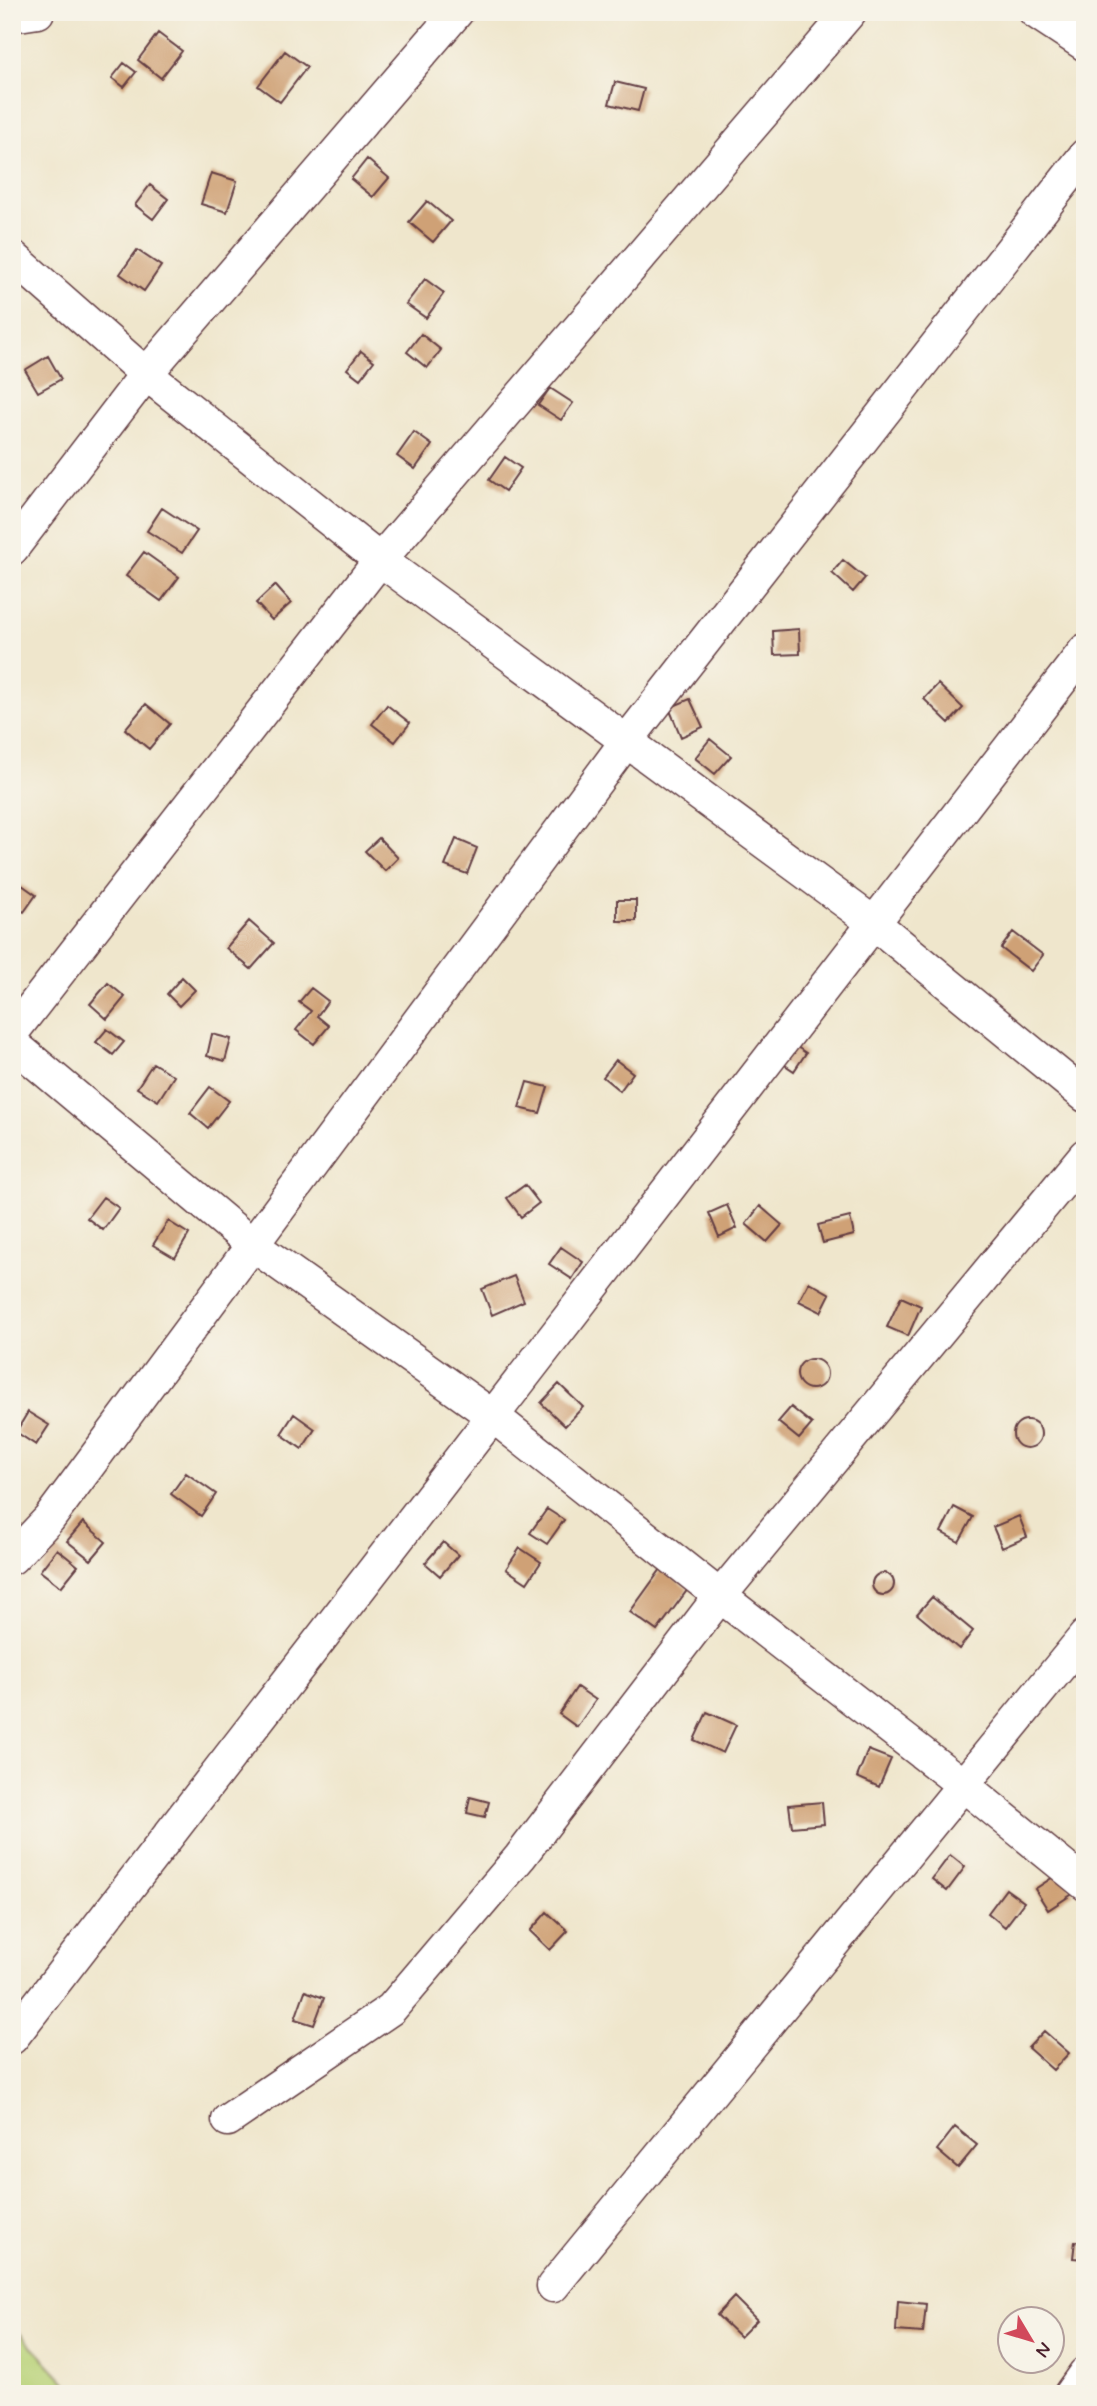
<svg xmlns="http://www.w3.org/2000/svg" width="1097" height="2406" font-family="Mynerve,sans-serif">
  <rect width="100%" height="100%" fill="#f7f3e8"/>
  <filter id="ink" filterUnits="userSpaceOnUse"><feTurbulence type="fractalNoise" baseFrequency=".0143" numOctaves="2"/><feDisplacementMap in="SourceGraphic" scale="14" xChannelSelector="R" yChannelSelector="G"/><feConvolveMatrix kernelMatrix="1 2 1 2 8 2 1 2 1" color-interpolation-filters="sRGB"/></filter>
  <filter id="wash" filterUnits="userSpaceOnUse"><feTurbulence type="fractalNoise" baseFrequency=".00686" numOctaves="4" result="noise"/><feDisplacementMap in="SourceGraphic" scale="28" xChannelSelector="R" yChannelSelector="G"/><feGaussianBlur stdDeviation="1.57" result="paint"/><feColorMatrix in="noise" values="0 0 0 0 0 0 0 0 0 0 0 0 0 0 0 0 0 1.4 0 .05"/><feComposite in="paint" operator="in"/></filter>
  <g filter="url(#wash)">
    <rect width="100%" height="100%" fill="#efe6cc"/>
    <!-- green -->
    <path fill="#b8d277" stroke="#817851" stroke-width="2" d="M 12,2325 L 77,2394 L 12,2394 Z"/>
    <g id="blocks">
      <!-- building -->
      <path fill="#cfa176" d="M 158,33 L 182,51 L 161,78 L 138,60 Z
        M 285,51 L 307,67 L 280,102 L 258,86 Z
        M 124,63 L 136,72 L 124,87 L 112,78 Z
        M 615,82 L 644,89 L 638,111 L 609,104 Z
        M 367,159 L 389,178 L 373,197 L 351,179 Z
        M 211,173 L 237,181 L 227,212 L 201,204 Z
        M 150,185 L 168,199 L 153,219 L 135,205 Z
        M 427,201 L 451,221 L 433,242 L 409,222 Z
        M 137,250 L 161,266 L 144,291 L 120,274 Z
        M 425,279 L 444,293 L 426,318 L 406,304 Z
        M 421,334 L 441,350 L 427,368 L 407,352 Z
        M 361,351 L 374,361 L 360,379 L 347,369 Z
        M 48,356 L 61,379 L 38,392 L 25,370 Z
        M 550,388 L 573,403 L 561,420 L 538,405 Z
        M 414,432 L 432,445 L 415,469 L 397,456 Z
        M 505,457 L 521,468 L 505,491 L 489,480 Z
        M 162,508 L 197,531 L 182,553 L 147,531 Z
        M 144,552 L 179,577 L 161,601 L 126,576 Z
        M 843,560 L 865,578 L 853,592 L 832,573 Z
        M 275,585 L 291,603 L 272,620 L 256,603 Z
        M 799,629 L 800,654 L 774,655 L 773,631 Z
        M 938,684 L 963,708 L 949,723 L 924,699 Z
        M 690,699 L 703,727 L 681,737 L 669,708 Z
        M 146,704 L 170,724 L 149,749 L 125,729 Z
        M 387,705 L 410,723 L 395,742 L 372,724 Z
        M 710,739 L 731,756 L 715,774 L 695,758 Z
        M 379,838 L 398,858 L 385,871 L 365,851 Z
        M 456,839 L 477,848 L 467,874 L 445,866 Z
        M 22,885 L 36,895 L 24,912 L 12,904 L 12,898 Z
        M 617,900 L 636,900 L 636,921 L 617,921 Z
        M 249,921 L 274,943 L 251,969 L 226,948 Z
        M 1013,932 L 1043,955 L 1031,971 L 1001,948 Z
        M 182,977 L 195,990 L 179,1006 L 167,994 Z
        M 108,983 L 125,997 L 107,1019 L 90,1004 Z
        M 311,988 L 328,1001 L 317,1016 L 329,1026 L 314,1044 L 296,1030 L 311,1011 L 299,1002 Z
        M 107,1029 L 124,1042 L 113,1055 L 96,1042 Z
        M 212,1034 L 231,1039 L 225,1061 L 207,1056 Z
        M 785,1039 L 806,1053 L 794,1071 L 773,1057 Z
        M 616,1060 L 633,1073 L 620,1091 L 603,1077 Z
        M 153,1063 L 174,1076 L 158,1101 L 137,1088 Z
        M 527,1082 L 548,1087 L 540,1113 L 519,1108 Z
        M 210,1087 L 229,1101 L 208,1128 L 190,1113 Z
        M 525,1185 L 539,1203 L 521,1217 L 507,1198 Z
        M 103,1197 L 119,1208 L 103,1230 L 87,1218 Z
        M 727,1205 L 737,1228 L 719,1237 L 709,1213 Z
        M 760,1206 L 782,1225 L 767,1242 L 746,1224 Z
        M 850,1217 L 854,1235 L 823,1243 L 818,1225 Z
        M 168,1221 L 189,1234 L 175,1258 L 153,1245 Z
        M 561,1247 L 583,1262 L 572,1279 L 549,1264 Z
        M 514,1276 L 524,1301 L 492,1315 L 482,1289 Z
        M 809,1282 L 830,1294 L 821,1312 L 799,1301 Z
        M 901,1297 L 921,1306 L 908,1336 L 887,1327 Z
        M797 1374a15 15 0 1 1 30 0a15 15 0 1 1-30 0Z
        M 559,1384 L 583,1407 L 565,1426 L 541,1403 Z
        M 791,1407 L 812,1424 L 799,1439 L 778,1422 Z
        M 28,1412 L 49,1425 L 36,1445 L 16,1432 Z
        M 294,1414 L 315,1429 L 302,1449 L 281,1434 Z
        M1013 1434a14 14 0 1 1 28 0a14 14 0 1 1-28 0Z
        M 186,1473 L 216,1494 L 201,1516 L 171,1494 Z
        M 954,1507 L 973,1517 L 959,1542 L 941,1532 Z
        M 547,1509 L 564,1520 L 547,1544 L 530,1533 Z
        M 1019,1516 L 1027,1537 L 1002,1548 L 993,1527 Z
        M 83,1522 L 106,1542 L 91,1560 L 67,1541 Z
        M 443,1542 L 458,1555 L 440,1576 L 425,1563 Z
        M 520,1548 L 541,1562 L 527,1583 L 506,1569 Z
        M 57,1549 L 78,1566 L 61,1587 L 40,1571 Z
        M 661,1569 L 688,1589 L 657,1631 L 630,1612 Z
        M872 1584a11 11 0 1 1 22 0a11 11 0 1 1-22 0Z
        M 932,1597 L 973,1631 L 959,1649 L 917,1614 Z
        M 577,1687 L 596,1700 L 577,1727 L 559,1714 Z
        M 707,1712 L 736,1725 L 723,1753 L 694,1740 Z
        M 868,1750 L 891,1759 L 879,1787 L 857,1777 Z
        M 470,1797 L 489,1802 L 485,1817 L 467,1813 Z
        M 822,1802 L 824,1824 L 792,1827 L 789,1805 Z
        M 950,1855 L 965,1867 L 947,1891 L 932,1879 Z
        M 1061,1872 L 1074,1893 L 1048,1910 L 1035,1889 Z
        M 1006,1889 L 1024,1902 L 1005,1927 L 988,1913 Z
        M 547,1912 L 568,1931 L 550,1950 L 530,1931 Z
        M 305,1991 L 324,1998 L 314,2025 L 295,2019 Z
        M 1044,2031 L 1069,2053 L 1053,2070 L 1028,2048 Z
        M 955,2127 L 977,2145 L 958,2168 L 937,2150 Z
        M 1075,2241 L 1085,2242 L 1085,2259 L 1073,2258 Z
        M 734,2297 L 757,2320 L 740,2337 L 717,2315 Z
        M 898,2301 L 926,2304 L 923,2333 L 896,2331 Z"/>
    </g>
  </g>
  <g filter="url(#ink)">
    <use href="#blocks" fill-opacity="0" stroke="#633d43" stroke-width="2"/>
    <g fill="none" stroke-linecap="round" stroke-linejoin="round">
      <!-- street casing -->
      <g stroke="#633d43" stroke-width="35">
        <path id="street" d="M 1035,12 L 1085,45
          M 12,16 L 38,12
          M 12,256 L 146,374 L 380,560 L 874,923 L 1085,1096
          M 12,549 L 146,374 L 457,12
          M 12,1033 L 380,560 L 850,12
          M 12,1043 L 254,1246 L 494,1417 L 720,1596 L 962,1784 L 1085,1884
          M 12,1558 L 49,1519 L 625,743 L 1085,155
          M 12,2038 L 1085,650
          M 228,2120 L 391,2009 L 520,1857 L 720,1596 L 1085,1155
          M 553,2286 L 1085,1636
          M 1070,2394 L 1085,2373"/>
      </g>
      <!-- street -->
      <use href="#street" stroke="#fff" stroke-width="32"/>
    </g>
  </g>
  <!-- margin -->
  <rect width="1097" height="2406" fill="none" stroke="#f7f3e8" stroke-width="42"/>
  <!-- north arrow -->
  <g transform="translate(1031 2340) rotate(128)"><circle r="33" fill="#f7f3e8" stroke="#b29e9c" stroke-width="2"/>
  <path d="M0-5L12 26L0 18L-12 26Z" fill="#d1495b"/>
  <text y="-10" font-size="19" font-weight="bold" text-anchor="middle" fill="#4a1f2b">N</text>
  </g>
</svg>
